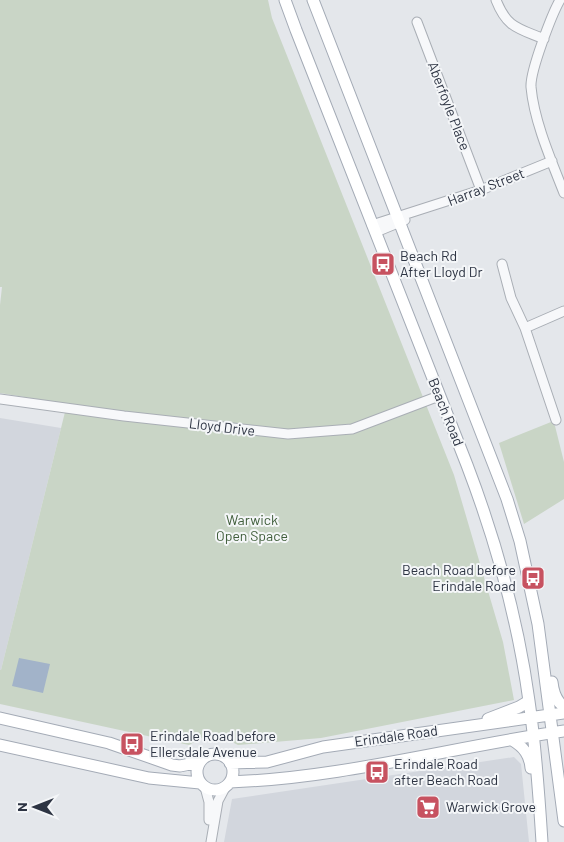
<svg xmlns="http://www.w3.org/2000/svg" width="564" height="842" font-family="Barlow,sans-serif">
  <rect width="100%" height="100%" fill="#e4e7eb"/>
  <!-- built -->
  <path fill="#d2d6dd" d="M 0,418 L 61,428 L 1,670 L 0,670 Z
    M 514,757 L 521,764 L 529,842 L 224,842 L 232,799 Z"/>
  <!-- green -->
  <path fill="#c9d5c6" d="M 0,0 L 268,0 L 272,18 L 454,475 L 503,642 L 514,700 L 321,738 L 238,745 L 212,732 L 189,745 L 0,704 L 0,670 L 1,670 L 67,404 L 0,393 L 0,305 L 2,287 L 0,287 Z
    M 551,422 L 555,426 L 564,462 L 564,499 L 524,524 L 499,443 Z"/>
  <!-- water -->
  <path fill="#a2b3c9" d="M 19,658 L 50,664 L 43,693 L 12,686 Z"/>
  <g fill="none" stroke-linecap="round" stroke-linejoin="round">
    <!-- minor casing -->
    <g stroke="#a9aeb5" stroke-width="11">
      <path id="minor" d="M 496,0 C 507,28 518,28 544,39
        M 560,0 C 552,14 530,71 531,87 C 534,121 551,160 564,193
        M 417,22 L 481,190
        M 372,225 L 481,190 L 552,161
        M 376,232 L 405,220
        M 502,264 L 511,298 L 525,328 L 556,420
        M 525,328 L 564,311
        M 0,399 L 124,416 L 288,434 L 352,429 L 439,396
        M 205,787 L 209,802 L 209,820
        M 211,842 L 218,801 L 226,786"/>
    </g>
    <!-- major casing -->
    <g stroke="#a4abb6" stroke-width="13">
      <path id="major" d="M 285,0 L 296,30 L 467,465 C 496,541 518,621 529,701 C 536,748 539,795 542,842
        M 313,0 L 507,499 L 520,541 L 538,624 L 564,821
        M 552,682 C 553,692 556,701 564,707
        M 0,718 L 109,743 L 172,765 L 180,766 L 200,762
        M 488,719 L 519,707 L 529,701
        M 512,740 C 524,747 530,755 531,768
        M 0,745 L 149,778 L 200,783
        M197 772a18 18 0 1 1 36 0a18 18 0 1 1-36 0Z
        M 230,763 L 267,762 L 323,747 L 564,713
        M 230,782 C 343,778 452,747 564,731"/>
    </g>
    <!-- minor -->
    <use href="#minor" stroke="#f7f8fa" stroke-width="9"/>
    <!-- major -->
    <use href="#major" stroke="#fff" stroke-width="11"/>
  </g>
  <!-- icons -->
  <defs>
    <g id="bus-square" transform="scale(1.25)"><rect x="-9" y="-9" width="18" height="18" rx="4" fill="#c75260" stroke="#f4f6f8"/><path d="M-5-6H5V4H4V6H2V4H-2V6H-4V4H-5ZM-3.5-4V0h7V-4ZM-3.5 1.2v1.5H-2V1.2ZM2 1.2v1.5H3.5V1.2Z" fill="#fff"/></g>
    <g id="supermarket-square" transform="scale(1.25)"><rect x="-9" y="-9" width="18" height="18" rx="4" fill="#c75260" stroke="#f4f6f8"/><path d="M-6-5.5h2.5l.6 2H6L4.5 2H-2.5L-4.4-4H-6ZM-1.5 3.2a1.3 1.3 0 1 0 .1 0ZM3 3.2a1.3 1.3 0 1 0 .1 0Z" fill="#fff"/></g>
  </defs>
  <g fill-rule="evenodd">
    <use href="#bus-square" x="383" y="264"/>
    <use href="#bus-square" x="533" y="578"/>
    <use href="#bus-square" x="132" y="744"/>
    <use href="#bus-square" x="377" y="772"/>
    <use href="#supermarket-square" x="428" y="807"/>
  </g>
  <g text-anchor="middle" stroke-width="4" stroke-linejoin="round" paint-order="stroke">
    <!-- street labels -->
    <g font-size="14" fill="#2d3443" stroke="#f4f6f8">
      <text transform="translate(449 106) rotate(69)" y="5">Aberfoyle Place</text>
      <text transform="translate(486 187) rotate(-21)" y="5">Harray Street</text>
      <text transform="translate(446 412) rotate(68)" y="5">Beach Road</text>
      <text transform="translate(222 427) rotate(7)" y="5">Lloyd Drive</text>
      <text transform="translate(396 736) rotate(-8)" y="5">Erindale Road</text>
    </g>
    <!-- poi labels -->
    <g font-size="14" fill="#2d3443" stroke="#f4f6f8" text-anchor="start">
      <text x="400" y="261">Beach Rd<tspan x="400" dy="16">After Lloyd Dr</tspan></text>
      <text x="516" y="575" text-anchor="end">Beach Road before<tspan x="516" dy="16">Erindale Road</tspan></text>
      <text x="150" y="741">Erindale Road before<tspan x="150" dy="16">Ellersdale Avenue</tspan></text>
      <text x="394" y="769">Erindale Road<tspan x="394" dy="16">after Beach Road</tspan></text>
      <text x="446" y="812">Warwick Grove</text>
    </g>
    <!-- park labels -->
    <g font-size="14" fill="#405e3b" stroke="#f4f6f8">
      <text x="252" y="525">Warwick<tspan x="252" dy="16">Open Space</tspan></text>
    </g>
  </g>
  <!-- north arrow -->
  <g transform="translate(35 807) rotate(270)" stroke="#f4f6f8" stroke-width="4" paint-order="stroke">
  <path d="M0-4L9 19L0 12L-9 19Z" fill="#2d3443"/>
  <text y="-8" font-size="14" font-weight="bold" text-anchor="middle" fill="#2d3443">N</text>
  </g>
</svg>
